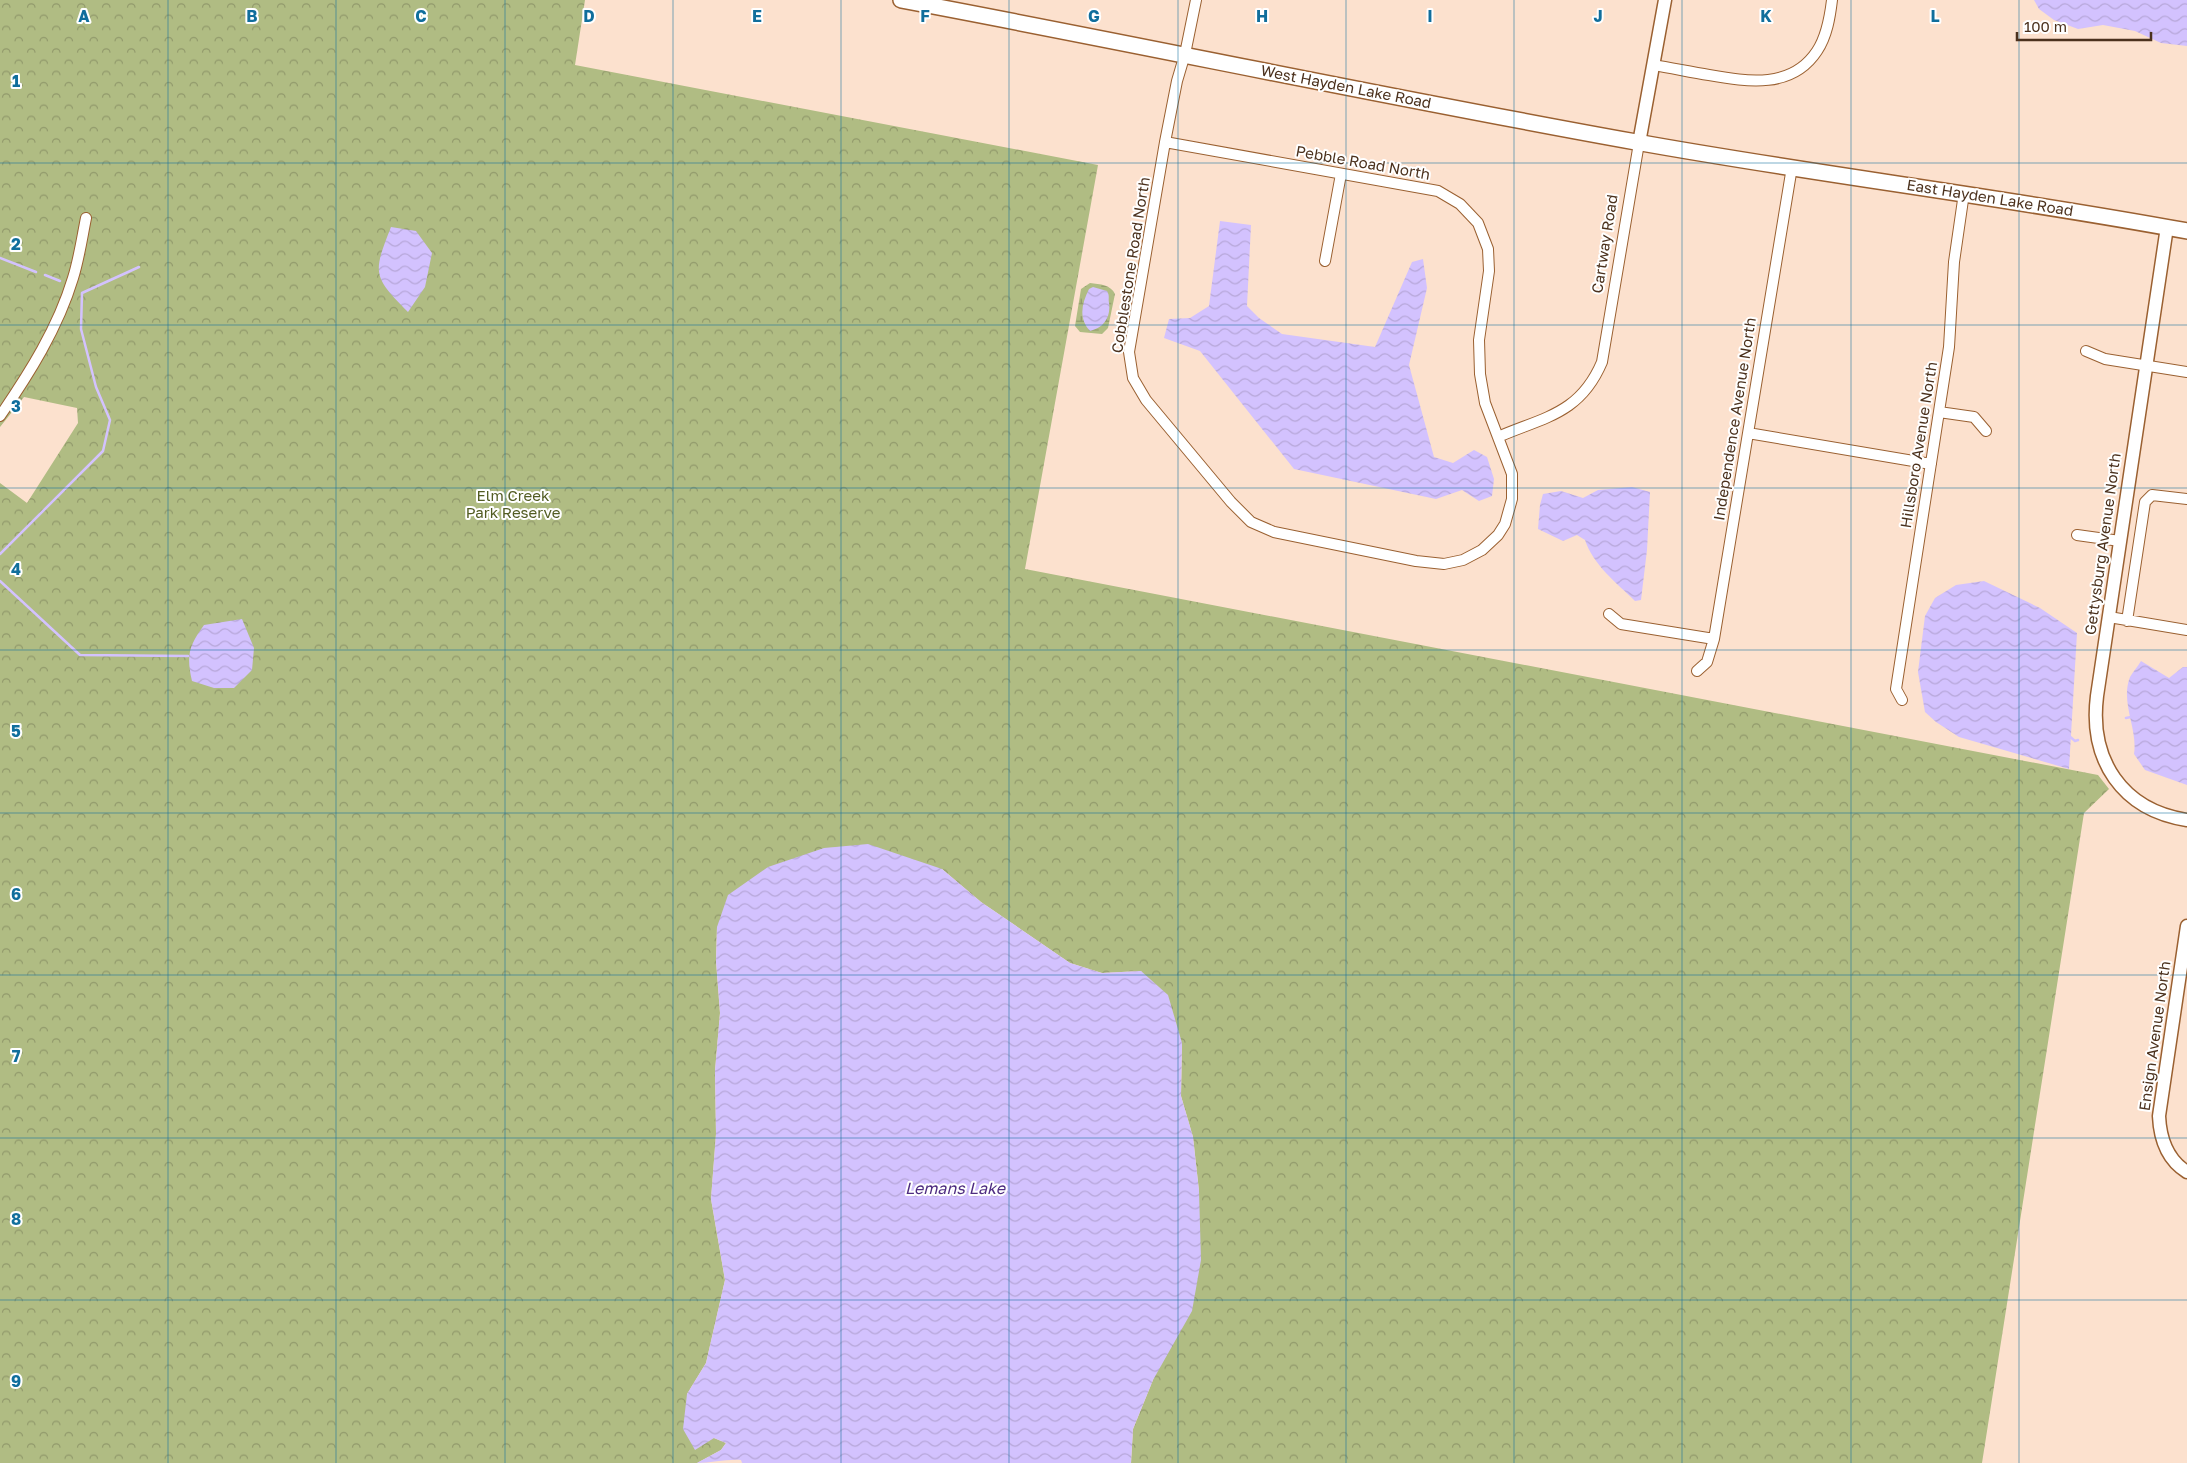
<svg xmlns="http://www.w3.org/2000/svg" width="2187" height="1463" font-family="'Golos Text',sans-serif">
  <defs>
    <pattern id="wetland-marsh" width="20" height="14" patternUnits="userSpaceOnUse" patternTransform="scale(1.25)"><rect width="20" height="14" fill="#b0bc83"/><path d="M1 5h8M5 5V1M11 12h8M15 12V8" fill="none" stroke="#91996b"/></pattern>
    <pattern id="park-crowns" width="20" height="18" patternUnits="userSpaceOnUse" patternTransform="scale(1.25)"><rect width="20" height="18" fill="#b0bc83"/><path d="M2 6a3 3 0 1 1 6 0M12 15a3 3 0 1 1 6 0" fill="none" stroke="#91996b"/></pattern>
    <pattern id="water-waves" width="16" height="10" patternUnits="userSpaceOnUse" patternTransform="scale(1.25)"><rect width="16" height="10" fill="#d3c2fe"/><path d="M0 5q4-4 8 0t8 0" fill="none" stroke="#b7a7d9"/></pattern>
  </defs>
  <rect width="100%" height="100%" fill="#fce1ce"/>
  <!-- wetland -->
  <path fill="url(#wetland-marsh)" d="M 1090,283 C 1100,284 1111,285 1115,294 L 1108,328 L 1102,334 L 1080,332 L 1075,326 L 1081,289 Z"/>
  <!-- park -->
  <path fill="url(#park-crowns)" d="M 0,0 L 585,0 L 575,65 L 1098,165 L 1025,569 L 2098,775 L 2109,789 L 2084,813 L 1982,1463 L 1131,1463 L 1133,1429 L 1153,1380 L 1199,1191 L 1193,1137 L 1181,1096 L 1182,1043 L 1141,971 L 1102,973 L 1070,963 L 981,902 L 942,869 L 717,927 L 716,961 L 720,1013 L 715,1071 L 716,1134 L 711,1199 L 725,1280 L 706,1363 L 687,1394 L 714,1438 L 726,1443 L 721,1450 L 697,1463 L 0,1463 L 0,483 L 27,503 L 78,423 L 77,408 L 24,397 L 0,427 Z"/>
  <!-- water -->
  <path fill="url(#water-waves)" d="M 2034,0 L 2187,0 L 2187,46 L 2161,43 L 2135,31 L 2103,25 L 2078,29 L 2054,20 L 2039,9 Z
    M 1220,221 L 1251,225 L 1247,306 L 1259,318 L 1282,334 L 1375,347 L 1412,262 L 1423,259 L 1427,288 L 1409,365 L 1434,457 L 1453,463 L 1474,450 L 1487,457 L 1494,479 L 1492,496 L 1479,501 L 1462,490 L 1436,499 L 1294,469 L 1200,351 L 1164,338 L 1169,319 L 1190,318 L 1209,306 Z
    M 391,227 L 416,231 L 432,253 L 425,287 L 408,312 C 372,276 373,273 391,227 Z
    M 1093,287 L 1107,291 C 1110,296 1108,298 1109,303 C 1111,317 1104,328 1090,331 C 1078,318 1082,303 1089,289 Z
    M 1632,487 L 1650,492 L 1647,550 L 1641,600 L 1635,601 C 1617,583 1593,565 1585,540 L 1577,535 L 1563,541 L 1538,529 L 1540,505 L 1543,494 L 1561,491 L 1583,498 L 1598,490 Z
    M 1984,581 L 2040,608 L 2077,633 L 2069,769 L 1959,737 L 1936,722 L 1925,712 L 1918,672 L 1925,616 L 1935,598 L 1956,585 Z
    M 242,619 L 254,648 L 252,670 L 234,688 L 214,688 L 192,681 C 186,655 189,646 204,625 Z
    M 2141,661 L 2169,678 L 2183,667 L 2187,667 L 2187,785 L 2145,770 L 2134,754 C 2138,729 2120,702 2130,677 C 2133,672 2138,666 2141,661 Z
    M 868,844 L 942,869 L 981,902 L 1070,963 L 1102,973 L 1141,971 L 1168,995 L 1182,1043 L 1181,1096 L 1193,1137 L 1199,1191 L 1201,1260 L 1192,1311 L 1153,1380 L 1133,1429 L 1131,1463 L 742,1463 L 741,1460 C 726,1459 712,1463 697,1463 L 721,1450 L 726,1443 L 714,1438 L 695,1450 L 683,1429 L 687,1394 L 706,1363 L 725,1280 L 711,1199 L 716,1134 L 715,1071 L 720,1013 L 716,961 L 717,927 L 728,895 L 768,867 L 824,848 Z"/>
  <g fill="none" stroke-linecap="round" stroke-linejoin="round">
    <!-- stream -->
    <path stroke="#d3c2fe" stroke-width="2.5" d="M 0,258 L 36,272
      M 45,275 L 60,281
      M 0,554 L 103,451 L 110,420 L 96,387 L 81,329 L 82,293 L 139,267
      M 0,581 L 80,655 L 188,656
      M 2126,718 L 2131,717
      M 2068,735 L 2075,741 L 2078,740"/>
    <!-- minor casing -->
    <g stroke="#9a6031" stroke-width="12">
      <path id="minor" d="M 1653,65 C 1672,68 1690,72 1709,75 C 1748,82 1792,89 1817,51 C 1827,36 1830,17 1832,0
        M 1165,142 L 1438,191 L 1460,204 L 1478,223 L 1488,249 L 1489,271 L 1479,340 L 1480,374 L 1485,403 L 1512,474 L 1512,499 L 1505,524 L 1498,535 L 1482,550 L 1463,560 L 1444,564 L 1416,561 L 1274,532 L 1251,522 L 1231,502 L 1146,400 L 1133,378 L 1129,352 L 1165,142 L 1177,81 L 1185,54 L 1196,0
        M 1325,261 L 1341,174
        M 2086,351 L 2105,359 L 2187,372
        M 1939,412 L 1974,417 L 1986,431
        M 0,416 C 29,374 58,328 73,278 C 79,259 82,238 86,218
        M 1748,433 L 1931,464
        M 1498,437 C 1544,417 1580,414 1602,362 L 1639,143
        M 2077,535 L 2120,541
        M 1609,614 L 1621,624 L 1714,639
        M 2109,617 L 2187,630
        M 2127,621 L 2145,502 L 2152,495 L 2187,499
        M 1697,671 L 1707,662 L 1714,639 L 1792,167
        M 1902,700 L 1896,689 L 1949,347 L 1954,262 L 1964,193"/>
    </g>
    <!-- tertiary casing -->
    <g stroke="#9a6031" stroke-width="15">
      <path id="tertiary" d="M 1639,143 L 1665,0
        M 2167,227 L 2097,696 C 2089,760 2122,810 2187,820
        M 2187,926 L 2159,1116 C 2160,1138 2166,1159 2187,1172"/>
    </g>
    <!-- secondary casing -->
    <g stroke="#9a6031" stroke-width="18">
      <path id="secondary" d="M 901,0 C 1146,46 1390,98 1636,142 C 1819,175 2004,197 2187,231"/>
    </g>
    <!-- minor -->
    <use href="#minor" stroke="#fff" stroke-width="10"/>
    <!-- tertiary -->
    <use href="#tertiary" stroke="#fff" stroke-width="12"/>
    <!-- secondary -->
    <use href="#secondary" stroke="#fff" stroke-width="15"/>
  </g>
  <!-- grid -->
  <path fill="none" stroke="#106e9c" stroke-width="1" stroke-opacity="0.55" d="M 168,0 L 168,1463M 336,0 L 336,1463M 505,0 L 505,1463M 673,0 L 673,1463M 841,0 L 841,1463M 1009,0 L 1009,1463M 1178,0 L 1178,1463M 1346,0 L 1346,1463M 1514,0 L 1514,1463M 1682,0 L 1682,1463M 1851,0 L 1851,1463M 2019,0 L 2019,1463M 0,163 L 2187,163M 0,325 L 2187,325M 0,488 L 2187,488M 0,650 L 2187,650M 0,813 L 2187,813M 0,975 L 2187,975M 0,1138 L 2187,1138M 0,1300 L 2187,1300"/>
  <g text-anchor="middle" stroke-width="4" stroke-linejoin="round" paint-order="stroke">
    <!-- street labels -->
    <g font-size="15" fill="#4b311d" stroke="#fff">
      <text transform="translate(1346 87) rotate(11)" y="5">West Hayden Lake Road</text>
      <text transform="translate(1363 163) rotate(10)" y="5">Pebble Road North</text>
      <text transform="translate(1990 198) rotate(9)" y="5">East Hayden Lake Road</text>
      <text transform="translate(1605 244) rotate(-81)" y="5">Cartway Road</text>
      <text transform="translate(1131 265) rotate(-81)" y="5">Cobblestone Road North</text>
      <text transform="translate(1735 419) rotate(-81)" y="5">Independence Avenue North</text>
      <text transform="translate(1919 445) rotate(-81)" y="5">Hillsboro Avenue North</text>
      <text transform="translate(2103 544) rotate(-82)" y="5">Gettysburg Avenue North</text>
      <text transform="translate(2155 1036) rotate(-82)" y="5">Ensign Avenue North</text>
    </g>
    <!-- park labels -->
    <g font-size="15" fill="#525c22" stroke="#fff">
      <text x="513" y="501">Elm Creek<tspan x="513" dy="17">Park Reserve</tspan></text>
    </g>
    <!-- water labels -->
    <g font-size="16" font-style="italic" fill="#4e2c81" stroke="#fff">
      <text x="955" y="1194">Lemans Lake</text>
    </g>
  </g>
  <g font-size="16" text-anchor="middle" font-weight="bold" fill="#106e9c" stroke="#fff" stroke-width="4" stroke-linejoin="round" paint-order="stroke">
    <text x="84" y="22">A</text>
    <text x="252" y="22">B</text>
    <text x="421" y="22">C</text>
    <text x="589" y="22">D</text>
    <text x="757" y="22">E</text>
    <text x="925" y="22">F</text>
    <text x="1094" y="22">G</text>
    <text x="1262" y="22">H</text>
    <text x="1430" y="22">I</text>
    <text x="1598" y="22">J</text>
    <text x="1766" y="22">K</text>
    <text x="1935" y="22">L</text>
    <text x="16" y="87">1</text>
    <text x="16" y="250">2</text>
    <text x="16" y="412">3</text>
    <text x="16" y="575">4</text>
    <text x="16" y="737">5</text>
    <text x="16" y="900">6</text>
    <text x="16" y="1062">7</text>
    <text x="16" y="1225">8</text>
    <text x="16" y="1387">9</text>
  </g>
  <!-- scale -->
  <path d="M2017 32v8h134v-8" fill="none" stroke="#4b311d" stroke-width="2.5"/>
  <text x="2024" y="32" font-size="15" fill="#4b311d" stroke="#ffffff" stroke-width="4" paint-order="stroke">100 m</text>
</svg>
